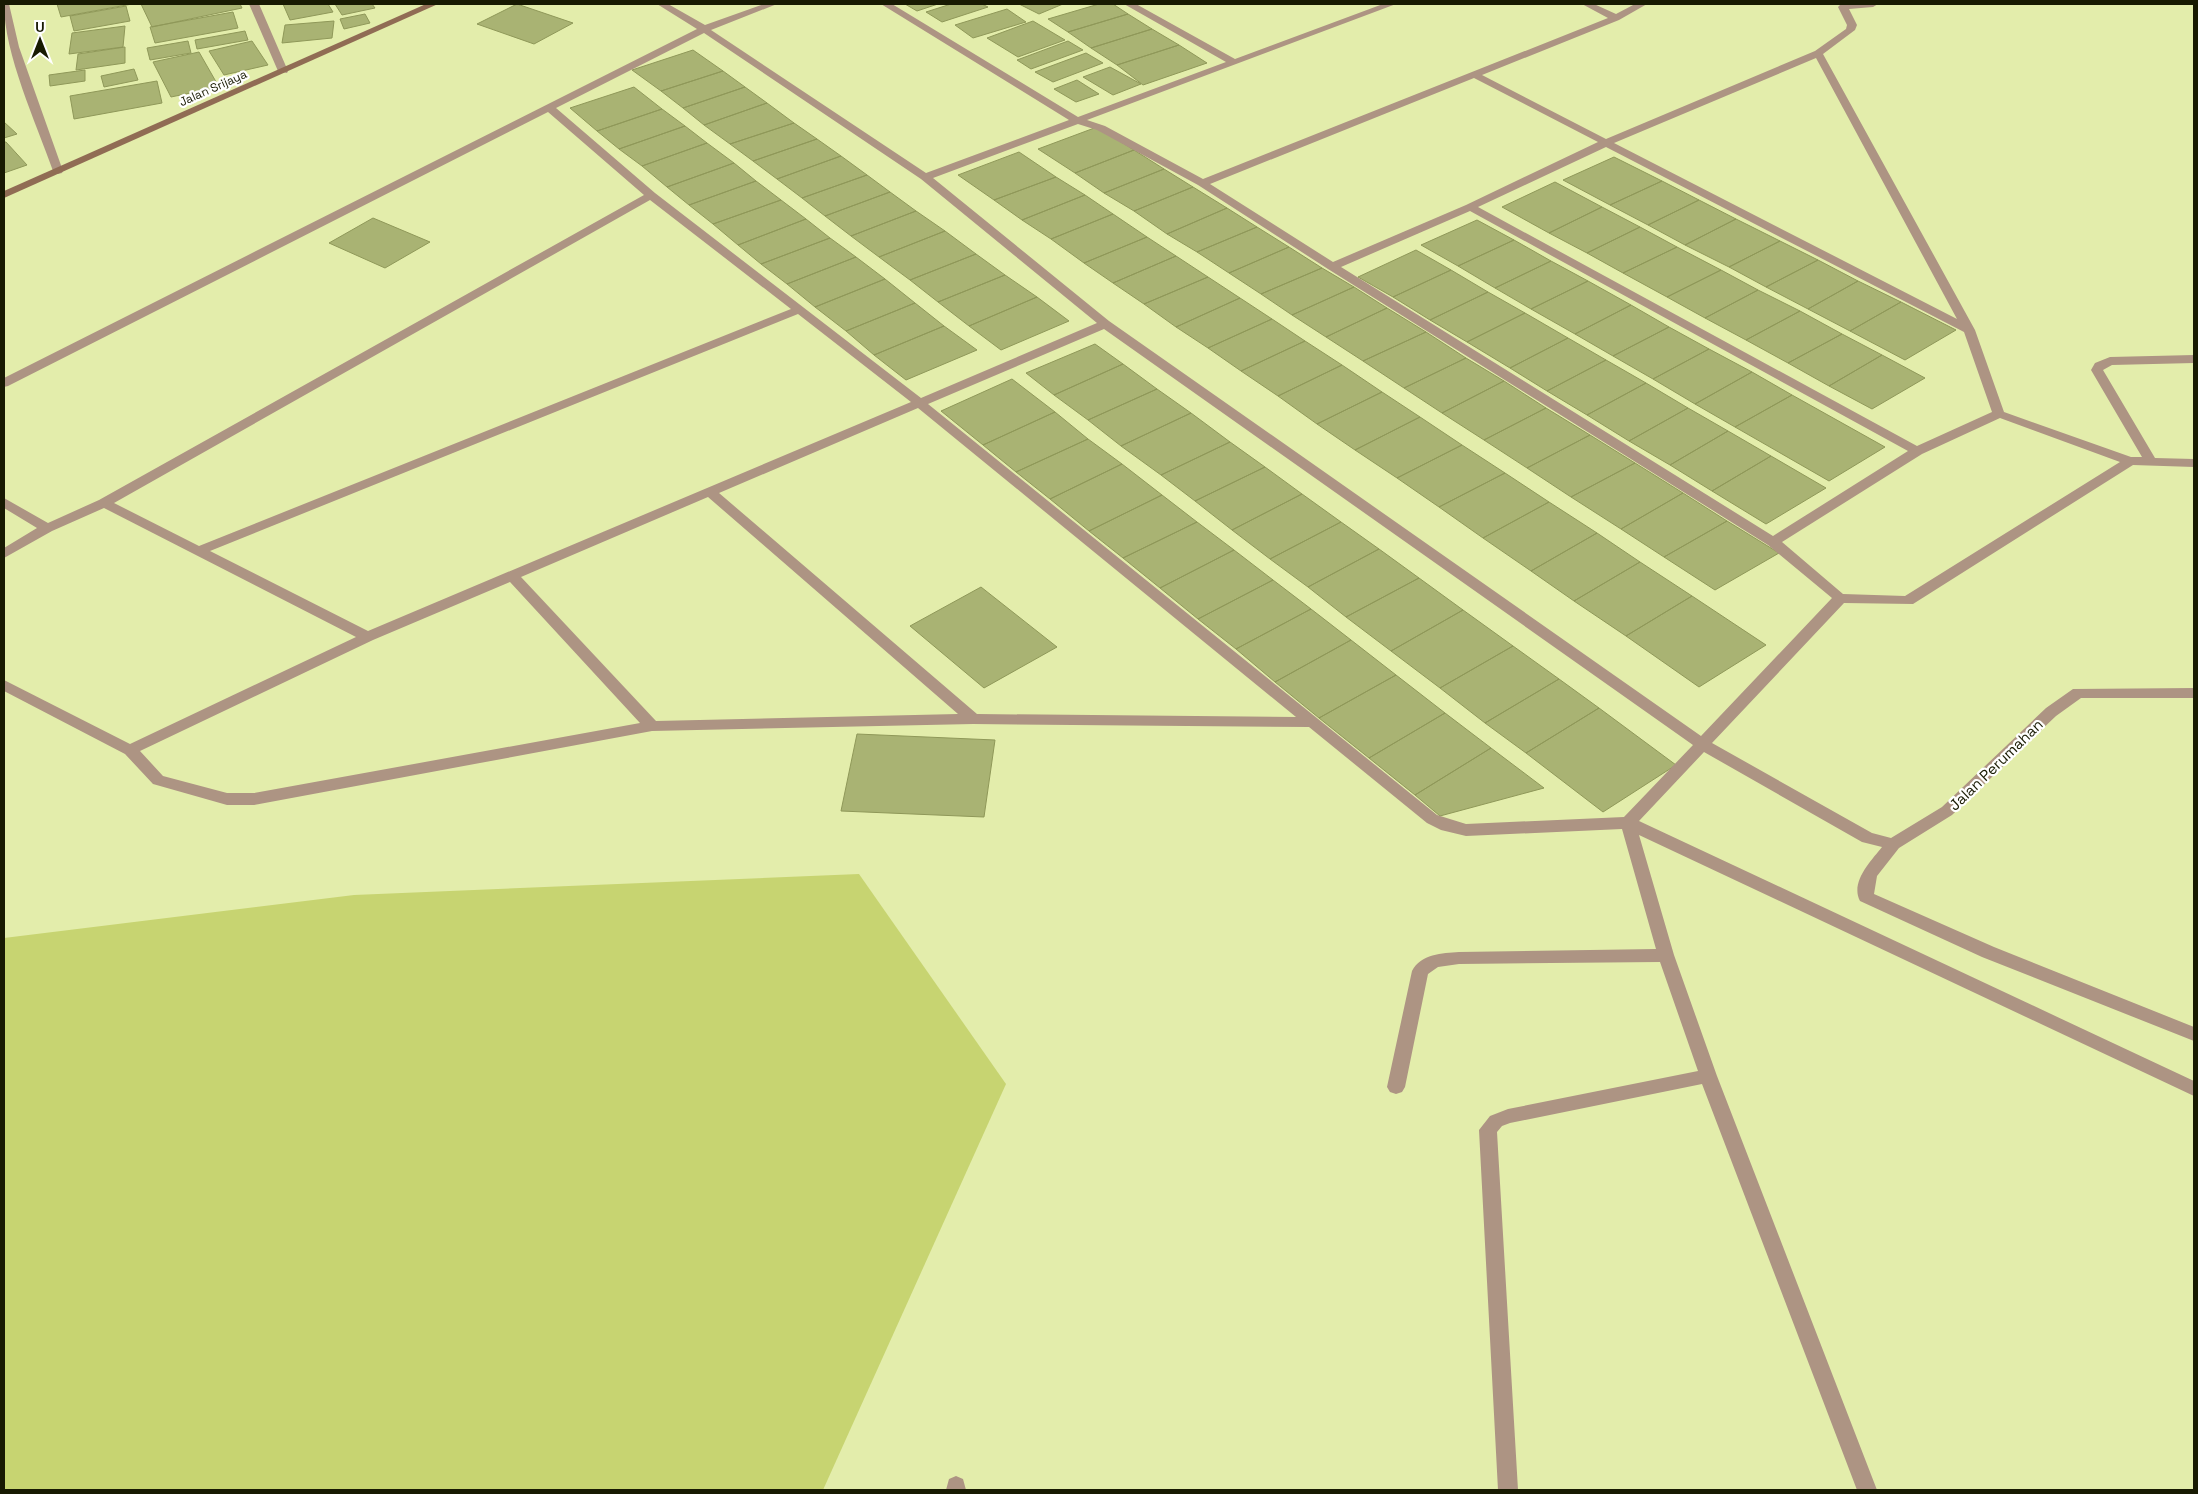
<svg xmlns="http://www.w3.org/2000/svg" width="2198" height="1494" font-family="'Space Grotesk',sans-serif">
  <rect width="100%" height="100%" fill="#e3edab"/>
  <!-- green -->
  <path fill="#c7d471" d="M 859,874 L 1006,1084 L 823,1490 L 4,1490 L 4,938 L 354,895 Z"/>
  <!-- building -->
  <path fill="#a9b373" stroke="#8f9859" d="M 57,4 L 132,4 L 61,17 Z
    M 141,4 L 240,4 L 242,8 L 152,27 Z
    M 283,4 L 328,4 L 333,12 L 290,20 Z
    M 335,4 L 372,4 L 375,8 L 342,15 Z
    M 517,4 L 573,23 L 534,44 L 477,24 Z
    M 905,4 L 938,4 L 917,11 Z
    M 951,4 L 982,4 L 988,7 L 942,22 L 926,12 Z
    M 1019,4 L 1063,4 L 1039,14 Z
    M 1099,4 L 1113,4 L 1128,14 L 1068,32 L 1048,19 Z
    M 126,6 L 130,21 L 74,31 L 70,16 Z
    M 1007,9 L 1026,22 L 973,38 L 955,25 Z
    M 233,12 L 238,28 L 155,43 L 150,27 Z
    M 365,14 L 370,23 L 344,29 L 340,19 Z
    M 1128,14 L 1152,29 L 1091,48 L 1068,32 Z
    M 334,21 L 332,38 L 282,43 L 285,25 Z
    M 1033,21 L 1065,40 L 1018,57 L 987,38 Z
    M 125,26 L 123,47 L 69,54 L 72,33 Z
    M 1152,29 L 1179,45 L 1117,65 L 1091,48 Z
    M 245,31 L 248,40 L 197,49 L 195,40 Z
    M 188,41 L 191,53 L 150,60 L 147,48 Z
    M 252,41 L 268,65 L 224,75 L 209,51 Z
    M 1068,41 L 1083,50 L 1031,69 L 1017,60 Z
    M 1179,45 L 1207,63 L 1143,85 L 1117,65 Z
    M 125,47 L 125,63 L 76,70 L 78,54 Z
    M 693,50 L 723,71 L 661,91 L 632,70 Z
    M 199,52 L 219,87 L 171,97 L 153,62 Z
    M 1086,53 L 1103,63 L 1053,82 L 1035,72 Z
    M 1110,67 L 1141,84 L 1113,95 L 1083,77 Z
    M 134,69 L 138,80 L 104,87 L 101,76 Z
    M 85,70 L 85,81 L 50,86 L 49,75 Z
    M 723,71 L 745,87 L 683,108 L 661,91 Z
    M 1077,80 L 1099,94 L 1076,102 L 1054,89 Z
    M 157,81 L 162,103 L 74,119 L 70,96 Z
    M 634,87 L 662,109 L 597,131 L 570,108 Z
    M 745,87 L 767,103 L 704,125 L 683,108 Z
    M 767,103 L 794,123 L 730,144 L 704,125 Z
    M 662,109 L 685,126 L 619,149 L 597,131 Z
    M 4,122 L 17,134 L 4,138 Z
    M 794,123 L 817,139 L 753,161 L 730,144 Z
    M 685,126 L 707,143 L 642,166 L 619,149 Z
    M 1097,127 L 1134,150 L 1075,173 L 1038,149 Z
    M 817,139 L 841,156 L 777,179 L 753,161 Z
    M 4,142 L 6,142 L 27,165 L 4,173 Z
    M 707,143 L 734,163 L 667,187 L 642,166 Z
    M 1134,150 L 1164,169 L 1104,193 L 1075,173 Z
    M 1019,152 L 1056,177 L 994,200 L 958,175 Z
    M 841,156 L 867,175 L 802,198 L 777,179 Z
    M 1614,157 L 1662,181 L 1610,205 L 1563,180 Z
    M 734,163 L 756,181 L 689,205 L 667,187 Z
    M 1164,169 L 1193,187 L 1134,211 L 1104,193 Z
    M 867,175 L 890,192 L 825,216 L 802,198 Z
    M 1056,177 L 1085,195 L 1022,220 L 994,200 Z
    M 756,181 L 781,200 L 713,224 L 689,205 Z
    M 1662,181 L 1699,200 L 1648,225 L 1610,205 Z
    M 1555,182 L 1602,207 L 1549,233 L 1502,207 Z
    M 1193,187 L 1227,208 L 1167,234 L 1134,211 Z
    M 890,192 L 916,211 L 851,236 L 825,216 Z
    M 1085,195 L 1113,214 L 1051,239 L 1022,220 Z
    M 781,200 L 806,219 L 738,245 L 713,224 Z
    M 1699,200 L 1736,219 L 1685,245 L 1648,225 Z
    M 1602,207 L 1640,227 L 1587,253 L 1549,233 Z
    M 1227,208 L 1257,227 L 1197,252 L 1167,234 Z
    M 916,211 L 945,231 L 879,257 L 851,236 Z
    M 1113,214 L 1147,237 L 1084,263 L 1051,239 Z
    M 373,218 L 430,242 L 385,268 L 329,243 Z
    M 806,219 L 830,238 L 761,264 L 738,245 Z
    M 1736,219 L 1780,241 L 1729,267 L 1685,245 Z
    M 1477,220 L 1514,240 L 1458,266 L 1421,245 Z
    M 1257,227 L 1289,247 L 1229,273 L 1197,252 Z
    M 1640,227 L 1677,247 L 1623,273 L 1587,253 Z
    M 945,231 L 976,254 L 910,280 L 879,257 Z
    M 1147,237 L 1176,256 L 1113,283 L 1084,263 Z
    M 830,238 L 856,257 L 787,284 L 761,264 Z
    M 1514,240 L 1551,261 L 1495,288 L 1458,266 Z
    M 1780,241 L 1818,260 L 1766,287 L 1729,267 Z
    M 1289,247 L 1322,268 L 1261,294 L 1229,273 Z
    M 1677,247 L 1721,270 L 1667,297 L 1623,273 Z
    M 1416,250 L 1451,270 L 1393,297 L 1358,277 Z
    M 976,254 L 1005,275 L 938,302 L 910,280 Z
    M 1176,256 L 1208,277 L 1144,304 L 1113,283 Z
    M 856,257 L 885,279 L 815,307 L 787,284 Z
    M 1818,260 L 1858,281 L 1808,309 L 1766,287 Z
    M 1551,261 L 1588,281 L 1531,309 L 1495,288 Z
    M 1322,268 L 1354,287 L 1292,315 L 1261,294 Z
    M 1451,270 L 1488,292 L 1430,320 L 1393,297 Z
    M 1721,270 L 1758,290 L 1705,318 L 1667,297 Z
    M 1005,275 L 1037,297 L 969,326 L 938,302 Z
    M 1208,277 L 1240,298 L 1176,327 L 1144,304 Z
    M 885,279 L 915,303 L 846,331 L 815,307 Z
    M 1588,281 L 1631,305 L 1575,334 L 1531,309 Z
    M 1858,281 L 1901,302 L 1850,331 L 1808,309 Z
    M 1354,287 L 1387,308 L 1326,337 L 1292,315 Z
    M 1758,290 L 1800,311 L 1746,340 L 1705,318 Z
    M 1488,292 L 1525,313 L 1467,342 L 1430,320 Z
    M 1037,297 L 1069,321 L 1001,350 L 969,326 Z
    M 1240,298 L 1272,319 L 1208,348 L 1176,327 Z
    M 1901,302 L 1956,330 L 1905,360 L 1850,331 Z
    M 915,303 L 944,326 L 874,355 L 846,331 Z
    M 1631,305 L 1669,327 L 1613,356 L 1575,334 Z
    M 1387,308 L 1426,332 L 1363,361 L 1326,337 Z
    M 1800,311 L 1842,334 L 1788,363 L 1746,340 Z
    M 1525,313 L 1568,338 L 1510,368 L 1467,342 Z
    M 1272,319 L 1305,341 L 1241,371 L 1208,348 Z
    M 944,326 L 977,350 L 906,380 L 874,355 Z
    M 1669,327 L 1709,349 L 1653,379 L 1613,356 Z
    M 1426,332 L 1466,358 L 1404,388 L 1363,361 Z
    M 1842,334 L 1882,355 L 1829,386 L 1788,363 Z
    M 1568,338 L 1606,360 L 1547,391 L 1510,368 Z
    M 1305,341 L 1342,365 L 1278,396 L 1241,371 Z
    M 1095,344 L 1123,364 L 1054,395 L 1026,373 Z
    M 1709,349 L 1752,372 L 1695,404 L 1653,379 Z
    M 1882,355 L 1925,378 L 1872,409 L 1829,386 Z
    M 1466,358 L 1504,381 L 1442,413 L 1404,388 Z
    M 1606,360 L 1646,383 L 1587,415 L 1547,391 Z
    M 1123,364 L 1157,389 L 1088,420 L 1054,395 Z
    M 1342,365 L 1382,392 L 1317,424 L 1278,396 Z
    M 1752,372 L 1792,395 L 1735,427 L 1695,404 Z
    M 1012,379 L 1055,412 L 983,445 L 941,411 Z
    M 1504,381 L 1546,408 L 1484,440 L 1442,413 Z
    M 1646,383 L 1688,408 L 1629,441 L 1587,415 Z
    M 1157,389 L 1191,413 L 1121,446 L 1088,420 Z
    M 1382,392 L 1420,417 L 1355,450 L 1317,424 Z
    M 1792,395 L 1885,447 L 1829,481 L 1735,427 Z
    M 1546,408 L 1590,435 L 1527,468 L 1484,440 Z
    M 1688,408 L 1728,431 L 1670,465 L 1629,441 Z
    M 1055,412 L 1088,439 L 1016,472 L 983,445 Z
    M 1191,413 L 1230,442 L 1161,475 L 1121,446 Z
    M 1420,417 L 1462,445 L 1397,478 L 1355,450 Z
    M 1728,431 L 1771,456 L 1712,491 L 1670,465 Z
    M 1590,435 L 1635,463 L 1571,497 L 1527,468 Z
    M 1088,439 L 1122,464 L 1050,499 L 1016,472 Z
    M 1230,442 L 1265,467 L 1195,501 L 1161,475 Z
    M 1462,445 L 1505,473 L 1439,507 L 1397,478 Z
    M 1771,456 L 1826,488 L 1766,524 L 1712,491 Z
    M 1635,463 L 1683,493 L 1621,529 L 1571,497 Z
    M 1122,464 L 1162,495 L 1089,531 L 1050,499 Z
    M 1265,467 L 1302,494 L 1232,530 L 1195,501 Z
    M 1505,473 L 1549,502 L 1483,538 L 1439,507 Z
    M 1683,493 L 1727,521 L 1664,557 L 1621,529 Z
    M 1302,494 L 1341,522 L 1270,559 L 1232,530 Z
    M 1162,495 L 1197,522 L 1123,558 L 1089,531 Z
    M 1549,502 L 1597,533 L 1531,571 L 1483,538 Z
    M 1727,521 L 1779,553 L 1715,590 L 1664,557 Z
    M 1197,522 L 1234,550 L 1160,588 L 1123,558 Z
    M 1341,522 L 1379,549 L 1308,587 L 1270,559 Z
    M 1597,533 L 1640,562 L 1574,601 L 1531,571 Z
    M 1379,549 L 1419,578 L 1346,617 L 1308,587 Z
    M 1234,550 L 1273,580 L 1198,619 L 1160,588 Z
    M 1640,562 L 1692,596 L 1626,636 L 1574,601 Z
    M 1419,578 L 1463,610 L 1391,651 L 1346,617 Z
    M 1273,580 L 1311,609 L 1236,649 L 1198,619 Z
    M 981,587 L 1057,647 L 984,688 L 910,626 Z
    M 1692,596 L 1766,645 L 1699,687 L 1626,636 Z
    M 1311,609 L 1351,640 L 1275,682 L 1236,649 Z
    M 1463,610 L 1513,646 L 1440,688 L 1391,651 Z
    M 1351,640 L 1396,675 L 1319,718 L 1275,682 Z
    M 1513,646 L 1559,679 L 1485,723 L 1440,688 Z
    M 1396,675 L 1445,713 L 1369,758 L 1319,718 Z
    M 1559,679 L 1599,708 L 1526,753 L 1485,723 Z
    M 1599,708 L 1676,765 L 1603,812 L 1526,753 Z
    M 1445,713 L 1491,748 L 1415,795 L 1369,758 Z
    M 857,734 L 995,740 L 984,817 L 841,811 Z
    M 1491,748 L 1544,788 L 1440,816 L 1415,795 Z"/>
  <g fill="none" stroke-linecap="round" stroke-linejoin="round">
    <!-- street -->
    <path fill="#ad9483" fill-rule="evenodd" d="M 4,4 L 9,4 L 19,47 L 63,171 L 62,173 L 58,174 L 53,171 C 36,122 4,54 4,4 Z
      M 249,4 L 259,4 L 288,71 L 287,73 L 278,71 Z
      M 657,4 L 668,4 L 705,25 L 764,4 L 777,4 L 711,30 L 926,173 L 1069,120 L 881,4 L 892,4 L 1078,117 L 1226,62 L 1124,4 L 1136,4 L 1235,59 L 1383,4 L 1396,4 L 1087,120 L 1105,126 L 1203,179 L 1608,18 L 1582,4 L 1594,4 L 1616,14 L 1635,4 L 1647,4 L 1619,20 L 1482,75 L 1606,139 L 1815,51 L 1846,29 L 1847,25 L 1838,7 L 1840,5 L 1878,4 L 1873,7 L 1849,9 L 1857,25 L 1855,30 L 1823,54 L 1975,330 L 2004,412 L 2131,457 L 2142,457 L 2091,370 L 2095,363 L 2110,357 L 2194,355 L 2194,363 L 2112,365 L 2103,370 L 2155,458 L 2194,459 L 2194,467 L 2133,465 L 1913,604 L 1844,603 L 1712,743 L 1872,833 L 1891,838 L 1942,807 L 2046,708 L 2073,689 L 2194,688 L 2194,698 L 2081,698 L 2056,716 L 1952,815 L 1899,848 L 1877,876 L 1874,894 L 1994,947 L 2194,1027 L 2194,1041 L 1982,957 L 1860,901 C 1850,882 1871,861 1882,847 L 1862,842 L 1704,752 L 1639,821 L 2194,1081 L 2194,1096 L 1639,835 L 1674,955 L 1717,1076 L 1877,1490 L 1857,1490 L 1702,1084 L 1510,1123 L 1502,1126 L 1497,1132 L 1518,1490 L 1498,1490 L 1479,1130 L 1490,1116 L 1508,1109 L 1698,1071 L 1660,962 L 1459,964 L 1438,967 L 1428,974 L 1405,1087 L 1402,1092 L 1396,1094 L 1390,1092 L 1387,1087 L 1412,971 C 1421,954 1442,953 1459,952 L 1656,949 L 1622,829 L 1466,836 L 1441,830 L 1427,823 L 1309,727 L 973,724 L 652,731 L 254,805 L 227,805 L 153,784 L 125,754 L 4,691 L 4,680 L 130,744 L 356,637 L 104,508 L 52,531 L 4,558 L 4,548 L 37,528 L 4,508 L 4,498 L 48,523 L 99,500 L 644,195 L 548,112 L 8,386 L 4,387 L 4,378 L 697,29 ZM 704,33 L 921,179 L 1097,323 L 921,398 L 655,193 L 556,108 ZM 1816,58 L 1957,319 L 1614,143 ZM 1474,78 L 1598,142 L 1466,205 L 1333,262 L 1210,184 ZM 1078,124 L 1097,130 L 1198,185 L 1328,269 L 1768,545 L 1832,598 L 1701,736 L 1109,321 L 933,178 ZM 1606,147 L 1964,332 L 1992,412 L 1917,446 L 1478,207 ZM 650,200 L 791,309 L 199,546 L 114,503 ZM 1470,211 L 1908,451 L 1773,536 L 1341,267 ZM 798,314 L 911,402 L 368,631 L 210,551 ZM 1104,329 L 1693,745 L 1624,817 L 1466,824 L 1437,815 L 928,404 ZM 918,408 L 1296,717 L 977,714 L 719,493 ZM 2000,418 L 2120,462 L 1905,596 L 1843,594 L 1782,542 L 1922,454 ZM 708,497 L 958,714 L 656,721 L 521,577 ZM 510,582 L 640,723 L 254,793 L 227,793 L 163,776 L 140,751 L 373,640 Z
      M 956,1476 L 963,1479 L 966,1490 L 946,1490 L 949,1479 Z"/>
    <!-- secondary -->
    <path fill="#906c54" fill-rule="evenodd" d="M 426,4 L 438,4 L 4,198 L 4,191 Z"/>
  </g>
  <g text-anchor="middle" stroke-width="4.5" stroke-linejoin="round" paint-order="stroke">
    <!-- far-street labels -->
    <g font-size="12" fill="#181a02" stroke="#fff">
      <text transform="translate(213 88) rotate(-24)" y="4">Jalan Srijaya</text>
    </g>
    <!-- street labels -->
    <g font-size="15" fill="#181a02" stroke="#fff">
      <text transform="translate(1996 765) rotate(-44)" y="5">Jalan Perumahan</text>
    </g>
  </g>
  <!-- border -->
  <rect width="2198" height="1494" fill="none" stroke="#181a02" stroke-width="10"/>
  <!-- north arrow -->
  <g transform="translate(40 40)" stroke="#ffffff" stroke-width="4" paint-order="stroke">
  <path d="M0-4L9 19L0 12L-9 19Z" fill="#181a02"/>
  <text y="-8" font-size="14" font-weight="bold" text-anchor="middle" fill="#181a02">U</text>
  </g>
</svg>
